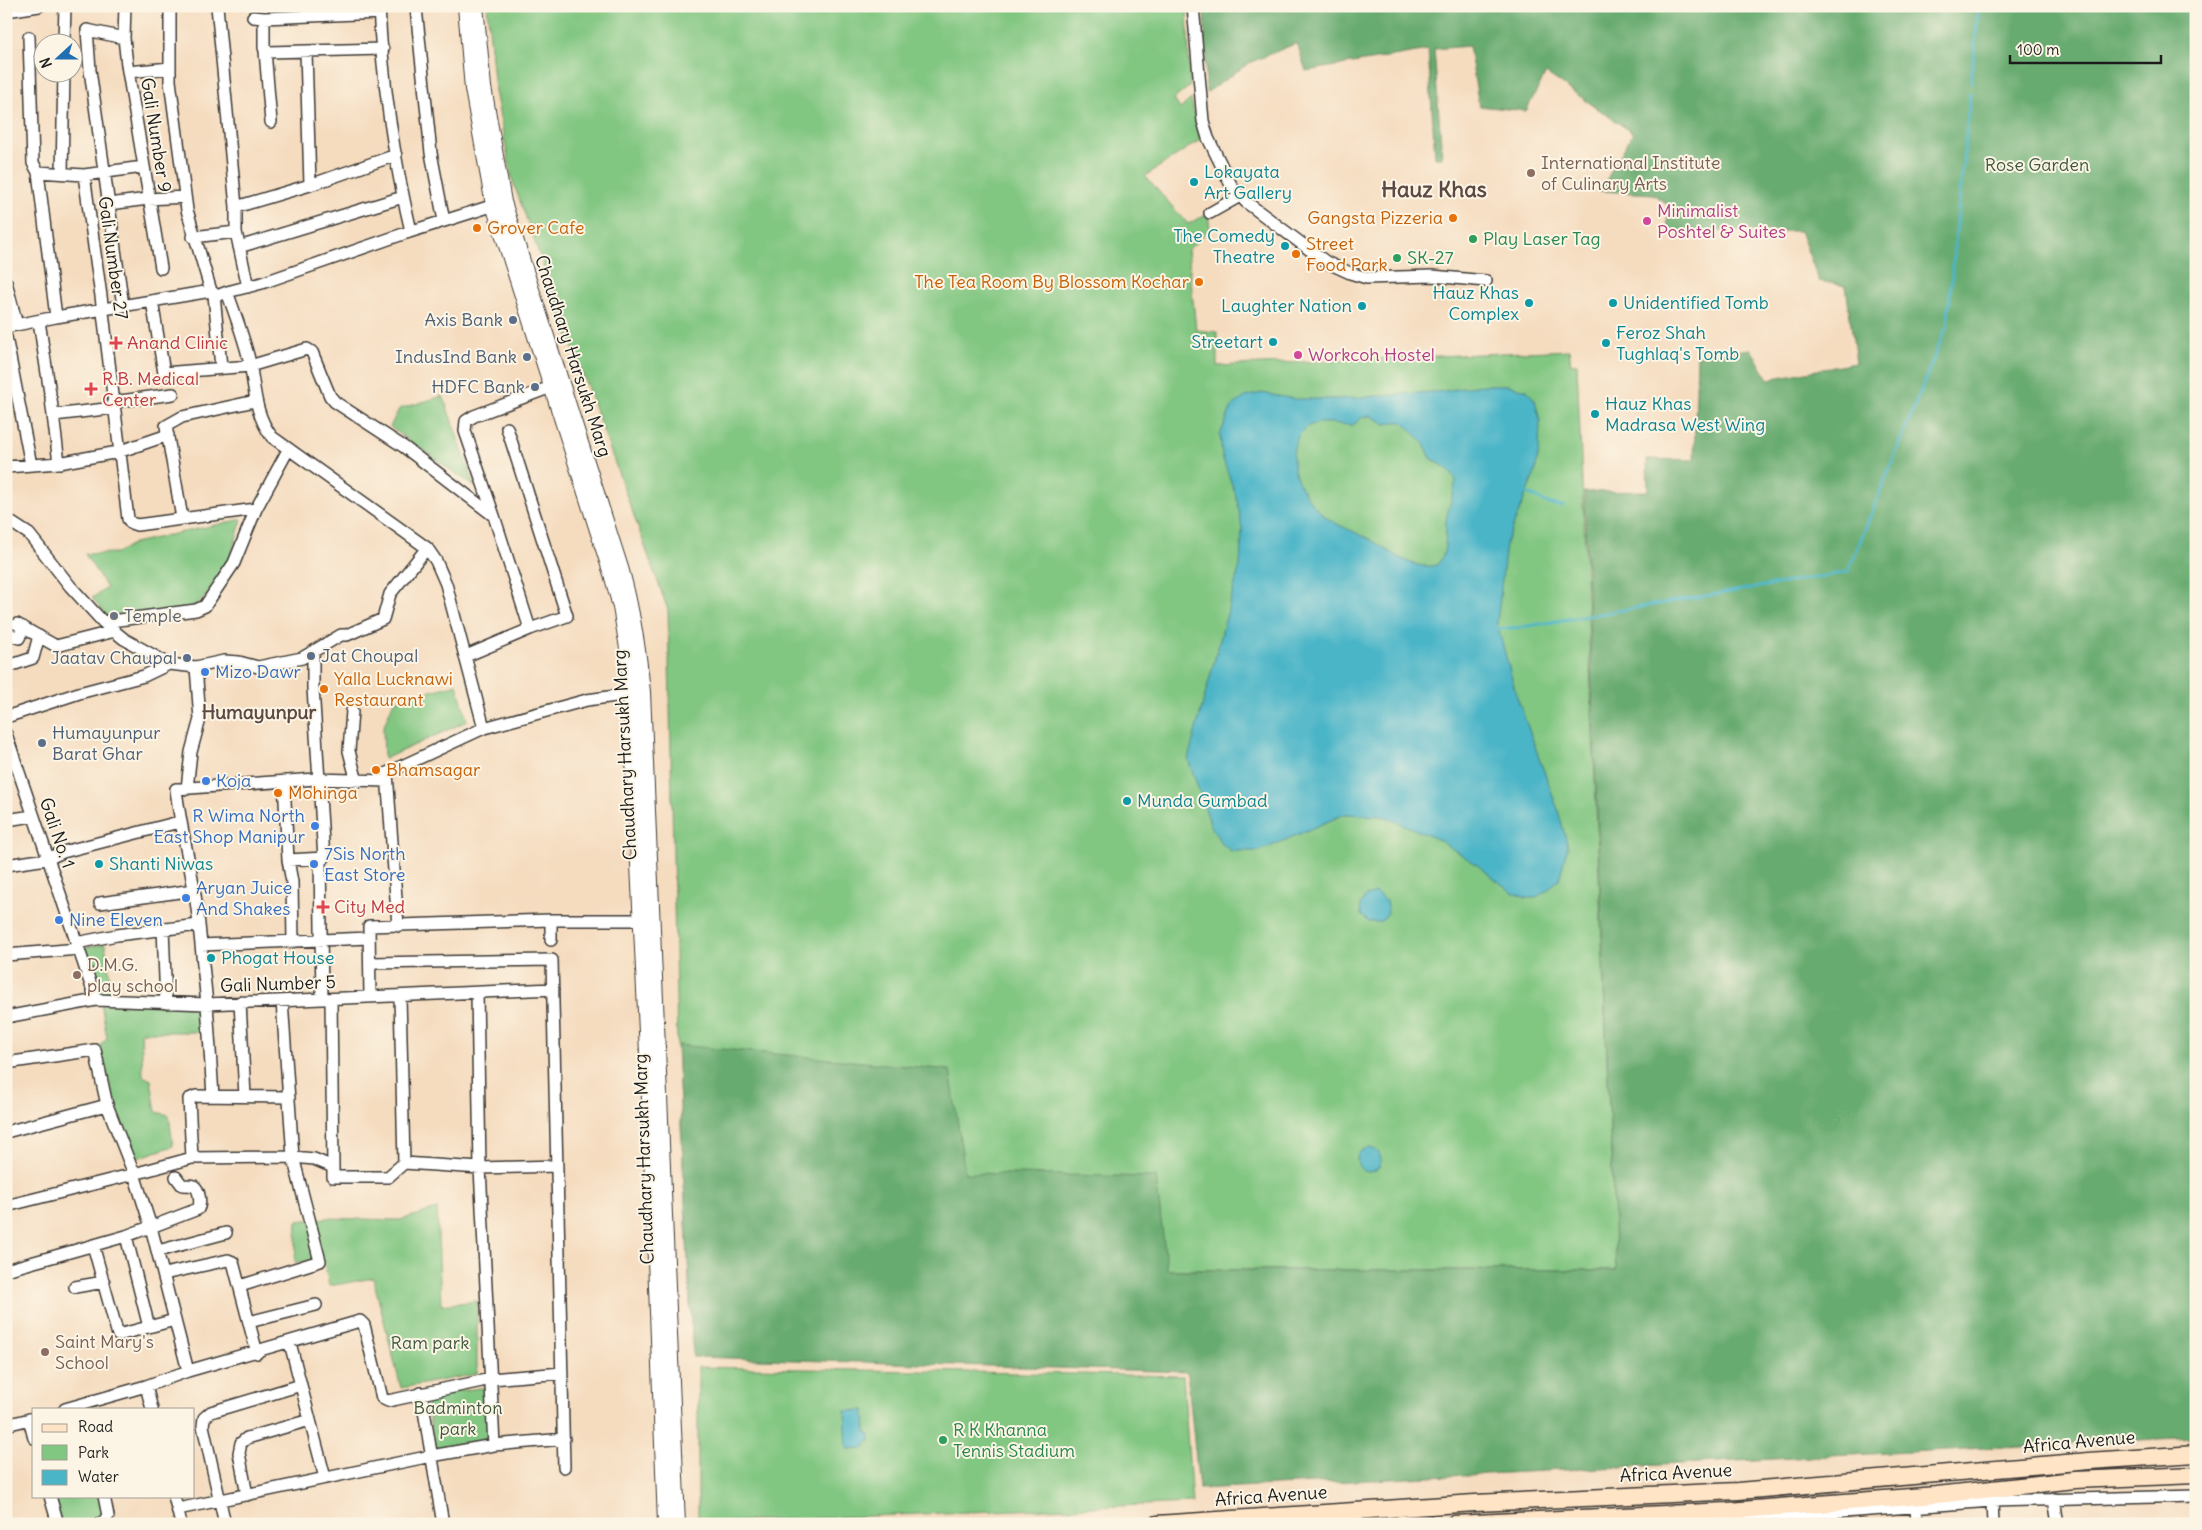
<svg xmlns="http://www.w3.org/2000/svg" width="2202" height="1530" font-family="Delius,sans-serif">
  <rect width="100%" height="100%" fill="#fcf5e5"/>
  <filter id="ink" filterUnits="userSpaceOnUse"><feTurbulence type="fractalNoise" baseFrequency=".02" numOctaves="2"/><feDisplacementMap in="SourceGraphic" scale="10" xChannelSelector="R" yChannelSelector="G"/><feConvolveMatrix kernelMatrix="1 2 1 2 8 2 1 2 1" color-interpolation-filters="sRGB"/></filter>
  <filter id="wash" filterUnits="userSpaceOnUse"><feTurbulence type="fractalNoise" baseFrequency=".0096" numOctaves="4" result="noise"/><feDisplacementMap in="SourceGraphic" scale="20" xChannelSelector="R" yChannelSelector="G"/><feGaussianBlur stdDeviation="1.12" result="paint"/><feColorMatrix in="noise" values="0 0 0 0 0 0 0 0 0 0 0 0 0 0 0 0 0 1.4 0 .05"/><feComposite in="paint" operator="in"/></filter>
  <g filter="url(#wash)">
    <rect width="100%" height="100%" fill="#f5dcbf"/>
    <!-- green -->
    <path fill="#81c681" stroke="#4e714e" d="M 487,6 L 1187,6 L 1190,86 L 1174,99 L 1180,109 L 1191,99 L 1200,140 L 1145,176 L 1188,224 L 1208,214 L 1210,229 L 1188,250 L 1196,330 L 1217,332 L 1217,366 L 1569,350 L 1571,364 L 1577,364 L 1616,1270 L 1167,1270 L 693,1357 L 677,1045 L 668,610 L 512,179 L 495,91 Z
      M 443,396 L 475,487 L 390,427 L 399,409 Z
      M 242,519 L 230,559 L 204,599 L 191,608 L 109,618 L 92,598 L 107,588 L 85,554 L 117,553 L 134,543 Z
      M 457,684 L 467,721 L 384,759 L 383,728 L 394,701 Z
      M 105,944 L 113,997 L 98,997 L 82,948 Z
      M 101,1003 L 201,1006 L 201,1032 L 141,1032 L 143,1076 L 151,1080 L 156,1112 L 169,1115 L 173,1146 L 132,1160 L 99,1047 L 107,1038 Z
      M 437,1209 L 441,1305 L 477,1301 L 477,1374 L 401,1388 L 373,1278 L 329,1286 L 324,1261 L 295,1262 L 297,1221 L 326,1218 L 400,1220 Z
      M 698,1367 L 1183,1376 L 1192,1503 L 698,1523 Z
      M 488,1387 L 490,1441 L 435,1450 L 425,1395 Z
      M 54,1496 L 99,1496 L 104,1516 L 76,1524 L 61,1524 Z"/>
    <!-- forest -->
    <path fill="#68ab6f" stroke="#426446" d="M 1204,6 L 2196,6 L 2196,1437 L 1199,1489 L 1187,1372 L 693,1357 L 677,1045 L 950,1070 L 965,1173 L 1156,1177 L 1167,1270 L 1616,1270 L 1584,492 L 1648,491 L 1647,459 L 1694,460 L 1697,356 L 1751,349 L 1768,379 L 1856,363 L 1846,286 L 1819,281 L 1800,231 L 1668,231 L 1667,204 L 1653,194 L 1600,191 L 1633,133 L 1546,73 L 1526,111 L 1479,106 L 1469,46 L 1434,49 L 1442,157 L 1435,157 L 1428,50 L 1306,71 L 1297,43 L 1249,63 L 1206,93 Z"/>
    <!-- water -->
    <path fill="#4bb5c8" stroke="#346872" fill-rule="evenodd" d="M 1481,385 L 1507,385 L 1527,390 L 1535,400 L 1540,420 L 1539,450 L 1535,473 L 1506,543 L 1497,624 L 1517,697 L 1557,807 L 1568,846 L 1559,879 L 1548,890 L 1535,898 L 1526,898 L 1513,893 L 1476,864 L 1437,839 L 1383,816 L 1345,814 L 1260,851 L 1231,851 L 1221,843 L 1211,826 L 1188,759 L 1240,565 L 1242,529 L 1237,499 L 1222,456 L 1220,435 L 1232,406 L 1247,396 L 1262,393 L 1294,399 L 1340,399 L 1444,391 ZM 1371,416 L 1386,424 L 1394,422 L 1403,422 L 1422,441 L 1431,458 L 1448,469 L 1456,480 C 1454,493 1450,503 1447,515 C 1443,533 1450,550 1437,565 C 1414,571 1391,552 1371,540 C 1358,533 1343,528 1330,520 C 1309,506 1288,474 1294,449 C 1296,438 1301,429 1311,425 C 1326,420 1338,425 1353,425 L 1363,417 Z
      M 1376,893 L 1386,901 L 1388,913 L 1380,922 L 1369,922 L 1361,915 L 1360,905 L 1366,896 Z
      M1357 1160a12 12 0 1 1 24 0a12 12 0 1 1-24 0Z
      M 865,1410 L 866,1432 L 870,1435 L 870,1441 L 866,1444 L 865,1448 L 847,1449 L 845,1411 Z"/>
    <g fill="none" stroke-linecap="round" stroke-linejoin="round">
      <!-- stream -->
      <path stroke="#4bb5c8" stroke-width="3" d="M 1971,82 L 1979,6
        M 1527,493 L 1550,504 L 1563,506
        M 1498,629 L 1522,627 L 1848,572 L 1947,325 L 1970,93"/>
    </g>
  </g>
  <g filter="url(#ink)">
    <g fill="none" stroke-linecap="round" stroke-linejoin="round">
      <!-- minor casing -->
      <g stroke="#3d3934" stroke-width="14">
        <path id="minor" d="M 125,6 L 124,38 L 127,65 L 161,268
          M 170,6 L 170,81 L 187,210 L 211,291 L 217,296 L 227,292
          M 217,6 L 236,207 L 236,232 L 248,287
          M 379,6 C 382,79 394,161 411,231
          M 1193,6 L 1203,121 L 1208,138 L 1232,187 L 1246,202 L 1326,262 L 1350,273 L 1367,278 L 1432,276 L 1486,281
          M 416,8 L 431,153 L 444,221
          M 6,11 L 39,6
          M 253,17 L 264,18 L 380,13
          M 264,18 L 264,48 L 268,52 L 383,49
          M 29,37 L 33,163 L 38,172 L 84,175 L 143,167
          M 64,42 L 65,6
          M 265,51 L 271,122
          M 306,52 L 310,185
          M 128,72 L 170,68
          M 38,172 L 56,317 L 211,291
          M 62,173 L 64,72
          M 84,175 L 101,296 L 128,519 L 131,523 L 137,525 L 256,509
          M 501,203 L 406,233 L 262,283 L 227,292 C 236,316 244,339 250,363 C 255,390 255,415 272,437 L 427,548 L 436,561 L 446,584 L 484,728 L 587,700 L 637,693
          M 109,204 L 148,199 L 185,197
          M 236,207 L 310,185 L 396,155
          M 1210,213 L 1240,196
          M 193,237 L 236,232
          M 239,247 L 403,197
          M 6,282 L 17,325
          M 214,295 L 221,367
          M 152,301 L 164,373 L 250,366 L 307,349 L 312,352 L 330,396 L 335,402 L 404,447 L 494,516 L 530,629 L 567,616 L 507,428
          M 123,306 L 90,70 L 87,30 L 124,38
          M 39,321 L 50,393
          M 6,327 L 56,317
          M 6,337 L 31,465
          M 51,399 L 59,463
          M 113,402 L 173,394
          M 54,415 L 114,408
          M 6,467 L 59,463 L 118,452 L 168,435
          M 494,516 L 465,431 L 466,421 L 474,416 L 559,384
          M 182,518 L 166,426 L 182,417 L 255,401
          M 6,519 L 29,534 L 70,586 L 103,622 L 124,639 L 169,664
          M 103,622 L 196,610 L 205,606 L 234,563 L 256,509 L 288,450
          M 17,624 L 56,646 L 115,631
          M 6,633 L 19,638 L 23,627
          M 466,656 L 530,629
          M 6,667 L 33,658 L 39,636
          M 352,711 L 349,751 L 357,782
          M 6,717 L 79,693 L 144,676 L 169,664 L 196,667 L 224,661 L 239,662 L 258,667 L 302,658 L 341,635 L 347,635 L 383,619 L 390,594 L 427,548
          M 6,734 L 96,1000
          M 284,781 L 288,860 L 292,882 L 293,942
          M 187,789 L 191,752 L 200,719 L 196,667
          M 6,820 L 33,816
          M 320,858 L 322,999
          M 288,860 L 324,858 L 313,688 L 313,652
          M 6,865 L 47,859 L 63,852 L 179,822
          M 100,903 L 194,890
          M 551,920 L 551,940
          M 199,925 C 195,879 181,835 176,789 L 316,779 L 387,781
          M 398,926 L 387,773 L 484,728
          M 163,928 L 166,1003
          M 76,943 L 117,935 L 199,925 L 207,1004 L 213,1096
          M 201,945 L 369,938
          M 6,955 L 79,949
          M 371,963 L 552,960 L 564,1467
          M 477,993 L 480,1168 L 494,1445
          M 400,996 L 404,1163
          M 370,997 L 369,926 L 551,920 L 649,920
          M 331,999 L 333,1167
          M 240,1002 L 245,1096
          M 6,1017 L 96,1000 L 207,1004 L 553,989
          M 6,1063 L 95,1050 L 107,1105
          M 6,1132 L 107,1105 L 134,1174 L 6,1206
          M 192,1158 L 189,1099 L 196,1096 L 289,1097
          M 151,1227 L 198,1209 C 201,1204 200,1190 194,1186 C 191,1185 185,1185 182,1185 L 176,1177
          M 126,1236 L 149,1327
          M 93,1245 L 118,1335 L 175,1320
          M 158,1251 L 226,1233
          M 6,1270 L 126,1236 L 150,1227
          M 164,1274 L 228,1260 L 233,1262 L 257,1353
          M 240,1286 L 320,1261 L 293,1157 L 282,1001
          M 75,1287 L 104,1282
          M 249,1322 L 316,1305
          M 290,1343 L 325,1478
          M 188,1371 L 360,1321 L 364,1325 L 382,1398 L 388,1401 L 491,1379 L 562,1373
          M 146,1386 L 152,1409
          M 421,1393 L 443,1524
          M 65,1409 L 146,1386 L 188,1371 L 151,1227 L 134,1174 L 192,1158 L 293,1157 L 314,1159 L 333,1167 L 333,1177 L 388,1177 L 404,1163 L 480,1168 L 557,1166
          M 29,1419 L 34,1438
          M 6,1425 L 34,1418
          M 247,1495 L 239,1453 L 241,1443 L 247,1438 L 310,1420
          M 50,1496 L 58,1524
          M 174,1496 L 181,1524
          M 2054,1499 L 2058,1524
          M 1992,1501 L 1993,1524
          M 1916,1507 L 1917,1524
          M 178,1509 L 431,1456 L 494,1445 L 564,1439
          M 99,1524 L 104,1521 L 108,1516 L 104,1496
          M 225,1524 L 203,1426 L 204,1418 L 211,1412 L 301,1385
          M 1681,1524 L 1992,1501 L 2196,1496"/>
      </g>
      <!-- tertiary casing -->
      <g stroke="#3d3934" stroke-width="16">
        <path id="tertiary" d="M 465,6 L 472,89 L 493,205 L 611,574 L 620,607 L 628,654 L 648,1074 L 665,1524
          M 476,6 L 484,87 L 504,202 L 622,571 C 633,611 639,651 643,692 L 678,1524"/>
      </g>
      <!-- secondary casing -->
      <g stroke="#3d3934" stroke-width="19">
        <path id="secondary" d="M 1157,1524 L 1475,1503 L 1738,1491 L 2089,1461 L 2196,1454
          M 1401,1524 L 1428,1524
          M 1454,1524 L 1728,1511 L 1937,1495 L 2074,1480 L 2196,1475"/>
      </g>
      <!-- minor -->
      <use href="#minor" stroke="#fff" stroke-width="11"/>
      <!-- tertiary -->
      <use href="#tertiary" stroke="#fff" stroke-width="14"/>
      <!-- secondary -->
      <use href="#secondary" stroke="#ffe4c6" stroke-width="16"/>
    </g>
  </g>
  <!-- markers -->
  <g fill="#8d6e63" stroke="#fcf5e5" stroke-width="2">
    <circle cx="1531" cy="173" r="5"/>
    <circle cx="77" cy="975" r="5"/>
    <circle cx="45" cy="1352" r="5"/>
  </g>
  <g fill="#0f9aa8" stroke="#fcf5e5" stroke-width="2">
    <circle cx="1194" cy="182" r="5"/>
    <circle cx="1285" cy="246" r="5"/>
    <circle cx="1529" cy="303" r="5"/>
    <circle cx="1613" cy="303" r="5"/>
    <circle cx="1362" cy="306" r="5"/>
    <circle cx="1273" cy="342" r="5"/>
    <circle cx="1606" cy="343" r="5"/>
    <circle cx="1595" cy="414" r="5"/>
    <circle cx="1127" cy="801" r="5"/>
    <circle cx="99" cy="864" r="5"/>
    <circle cx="211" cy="958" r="5"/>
  </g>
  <g fill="#e8710a" stroke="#fcf5e5" stroke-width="2">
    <circle cx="1453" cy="218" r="5"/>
    <circle cx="477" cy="228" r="5"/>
    <circle cx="1296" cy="254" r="5"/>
    <circle cx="1199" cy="282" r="5"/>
    <circle cx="324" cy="689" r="5"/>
    <circle cx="376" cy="770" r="5"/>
    <circle cx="278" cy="793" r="5"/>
  </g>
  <g fill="#d1479c" stroke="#fcf5e5" stroke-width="2">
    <circle cx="1647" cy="221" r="5"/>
    <circle cx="1298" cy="355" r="5"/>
  </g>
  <g fill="#2e9e5b" stroke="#fcf5e5" stroke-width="2">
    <circle cx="1473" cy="239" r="5"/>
    <circle cx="1397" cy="258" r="5"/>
    <circle cx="943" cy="1440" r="5"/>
  </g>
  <g fill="#5c6f8a" stroke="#fcf5e5" stroke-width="2">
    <circle cx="513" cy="320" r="5"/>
    <circle cx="527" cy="357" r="5"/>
    <circle cx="535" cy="387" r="5"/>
    <circle cx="311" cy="656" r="5"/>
    <circle cx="187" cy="658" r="5"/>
    <circle cx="42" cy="743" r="5"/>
  </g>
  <g fill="#e0444e" stroke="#fcf5e5" stroke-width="2">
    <path d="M113.5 335.5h5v5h5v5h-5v5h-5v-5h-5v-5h5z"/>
    <path d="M88.5 381.5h5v5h5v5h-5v5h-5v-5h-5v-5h5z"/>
    <path d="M320.5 899.5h5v5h5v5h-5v5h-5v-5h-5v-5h5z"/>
  </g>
  <circle fill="#6b7280" stroke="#fcf5e5" stroke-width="2" cx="114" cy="616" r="5"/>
  <g fill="#3f7fe0" stroke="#fcf5e5" stroke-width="2">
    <circle cx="205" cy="672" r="5"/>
    <circle cx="206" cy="781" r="5"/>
    <circle cx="315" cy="826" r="5"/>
    <circle cx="314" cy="864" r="5"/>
    <circle cx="186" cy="898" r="5"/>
    <circle cx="59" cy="920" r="5"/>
  </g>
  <g text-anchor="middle" stroke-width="4" stroke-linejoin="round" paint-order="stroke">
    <!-- street labels -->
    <g font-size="18" fill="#1c1c1c" stroke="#fcf5e5">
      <text transform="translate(156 135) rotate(81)" y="6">Gali Number 9</text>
      <text transform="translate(113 258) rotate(82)" y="6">Gali Number 27</text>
      <text transform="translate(573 356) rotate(72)" y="6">Chaudhary Harsukh Marg</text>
      <text transform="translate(625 755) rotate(-93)" y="6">Chaudhary Harsukh Marg</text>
      <text transform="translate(57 833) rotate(71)" y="6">Gali No. 1</text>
      <text transform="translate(278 984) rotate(-2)" y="6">Gali Number 5</text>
      <text transform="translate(644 1159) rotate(-92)" y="6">Chaudhary Harsukh Marg</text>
      <text transform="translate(2079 1442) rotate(-5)" y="6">Africa Avenue</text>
      <text transform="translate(1676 1473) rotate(-3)" y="6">Africa Avenue</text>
      <text transform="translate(1271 1496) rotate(-4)" y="6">Africa Avenue</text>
    </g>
    <!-- education labels -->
    <g font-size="18" fill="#785e54" stroke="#fcf5e5" text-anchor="start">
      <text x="1541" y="169">International Institute<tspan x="1541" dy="21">of Culinary Arts</tspan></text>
      <text x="87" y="971">D.M.G.<tspan x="87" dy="21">play school</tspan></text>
      <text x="55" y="1348">Saint Mary's<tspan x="55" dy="21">School</tspan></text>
    </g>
    <!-- park labels -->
    <g font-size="18" fill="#3f583f" stroke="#fcf5e5">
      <text x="2037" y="171">Rose Garden</text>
      <text x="430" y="1349">Ram park</text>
      <text x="458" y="1414">Badminton<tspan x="458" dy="21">park</tspan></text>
    </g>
    <!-- culture labels -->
    <g font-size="18" fill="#0d838f" stroke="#fcf5e5" text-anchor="start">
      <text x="1204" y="178">Lokayata<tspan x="1204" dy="21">Art Gallery</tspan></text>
      <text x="1275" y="242" text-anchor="end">The Comedy<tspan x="1275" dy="21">Theatre</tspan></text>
      <text x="1519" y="299" text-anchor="end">Hauz Khas<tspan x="1519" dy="21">Complex</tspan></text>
      <text x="1623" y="309">Unidentified Tomb</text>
      <text x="1352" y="312" text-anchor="end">Laughter Nation</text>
      <text x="1616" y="339">Feroz Shah<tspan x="1616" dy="21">Tughlaq's Tomb</tspan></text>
      <text x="1263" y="348" text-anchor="end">Streetart</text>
      <text x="1605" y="410">Hauz Khas<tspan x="1605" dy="21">Madrasa West Wing</tspan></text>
      <text x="1137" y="807">Munda Gumbad</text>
      <text x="109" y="870">Shanti Niwas</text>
      <text x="221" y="964">Phogat House</text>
    </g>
    <!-- hotel labels -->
    <g font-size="18" fill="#b23c85" stroke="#fcf5e5" text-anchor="start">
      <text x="1657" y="217">Minimalist<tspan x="1657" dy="21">Poshtel &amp; Suites</tspan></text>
      <text x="1308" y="361">Workcoh Hostel</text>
    </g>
    <!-- food labels -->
    <g font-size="18" fill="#c56008" stroke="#fcf5e5" text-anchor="start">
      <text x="1443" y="224" text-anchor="end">Gangsta Pizzeria</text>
      <text x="487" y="234">Grover Cafe</text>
      <text x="1306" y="250">Street<tspan x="1306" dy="21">Food Park</tspan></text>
      <text x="1189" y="288" text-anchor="end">The Tea Room By Blossom Kochar</text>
      <text x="334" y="685">Yalla Lucknawi<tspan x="334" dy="21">Restaurant</tspan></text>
      <text x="386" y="776">Bhamsagar</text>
      <text x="288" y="799">Mohinga</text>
    </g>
    <!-- leisure labels -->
    <g font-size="18" fill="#27864d" stroke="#fcf5e5" text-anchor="start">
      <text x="1483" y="245">Play Laser Tag</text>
      <text x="1407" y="264">SK-27</text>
      <text x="953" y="1436">R K Khanna<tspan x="953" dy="21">Tennis Stadium</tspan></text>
    </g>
    <!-- service labels -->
    <g font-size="18" fill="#4e5e75" stroke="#fcf5e5" text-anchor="end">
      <text x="503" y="326">Axis Bank</text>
      <text x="517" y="363">IndusInd Bank</text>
      <text x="525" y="393">HDFC Bank</text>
      <text x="321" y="662" text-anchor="start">Jat Choupal</text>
      <text x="177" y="664">Jaatav Chaupal</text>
      <text x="52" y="739" text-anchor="start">Humayunpur<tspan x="52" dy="21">Barat Ghar</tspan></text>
    </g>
    <!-- health labels -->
    <g font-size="18" fill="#be3a42" stroke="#fcf5e5" text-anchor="start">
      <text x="127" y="349">Anand Clinic</text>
      <text x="102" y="385">R.B. Medical<tspan x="102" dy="21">Center</tspan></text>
      <text x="334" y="913">City Med</text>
    </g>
    <!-- worship labels -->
    <g font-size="18" fill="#5b616d" stroke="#fcf5e5" text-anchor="start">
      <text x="124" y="622">Temple</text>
    </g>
    <!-- shop labels -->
    <g font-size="18" fill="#366cbe" stroke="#fcf5e5" text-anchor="start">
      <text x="215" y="678">Mizo Dawr</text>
      <text x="216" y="787">Koja</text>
      <text x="305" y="822" text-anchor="end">R Wima North<tspan x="305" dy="21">East Shop Manipur</tspan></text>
      <text x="324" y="860">7Sis North<tspan x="324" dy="21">East Store</tspan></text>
      <text x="196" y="894">Aryan Juice<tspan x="196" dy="21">And Shakes</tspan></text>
      <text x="69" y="926">Nine Eleven</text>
    </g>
    <!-- neighbourhood labels -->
    <g font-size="19" font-weight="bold" fill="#5d4944" stroke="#fcf5e5">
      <text x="259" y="719">Humayunpur</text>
    </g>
    <!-- district labels -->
    <g font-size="22" font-weight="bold" fill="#5d4944" stroke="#fcf5e5">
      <text x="1434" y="197">Hauz Khas</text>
    </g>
  </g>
  <!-- margin -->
  <rect width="2202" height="1530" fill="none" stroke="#fcf5e5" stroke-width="25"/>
  <!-- legend -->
  <rect x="32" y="1408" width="162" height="90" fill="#fcf5e5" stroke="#a29e95"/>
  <rect x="42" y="1424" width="25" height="8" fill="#ffe4c6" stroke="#a29e95"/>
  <text x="78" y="1432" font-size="15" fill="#1c1c1c">Road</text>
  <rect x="42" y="1445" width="25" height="15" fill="#81c681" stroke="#a29e95"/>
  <text x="78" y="1458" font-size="15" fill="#1c1c1c">Park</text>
  <rect x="42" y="1470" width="25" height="15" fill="#4bb5c8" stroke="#a29e95"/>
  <text x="78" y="1482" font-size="15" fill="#1c1c1c">Water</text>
  <!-- north arrow -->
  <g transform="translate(58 58) rotate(249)"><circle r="24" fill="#fcf5e5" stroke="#a29e95"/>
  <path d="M0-4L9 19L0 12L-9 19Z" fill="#1f6fb2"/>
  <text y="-8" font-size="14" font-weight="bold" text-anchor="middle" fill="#1c1c1c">N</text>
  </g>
  <!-- scale -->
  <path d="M2010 55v8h151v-8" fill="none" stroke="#1c1c1c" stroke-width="2.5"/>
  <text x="2017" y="55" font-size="15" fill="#1c1c1c" stroke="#fcf5e5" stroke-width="4" paint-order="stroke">100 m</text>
</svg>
